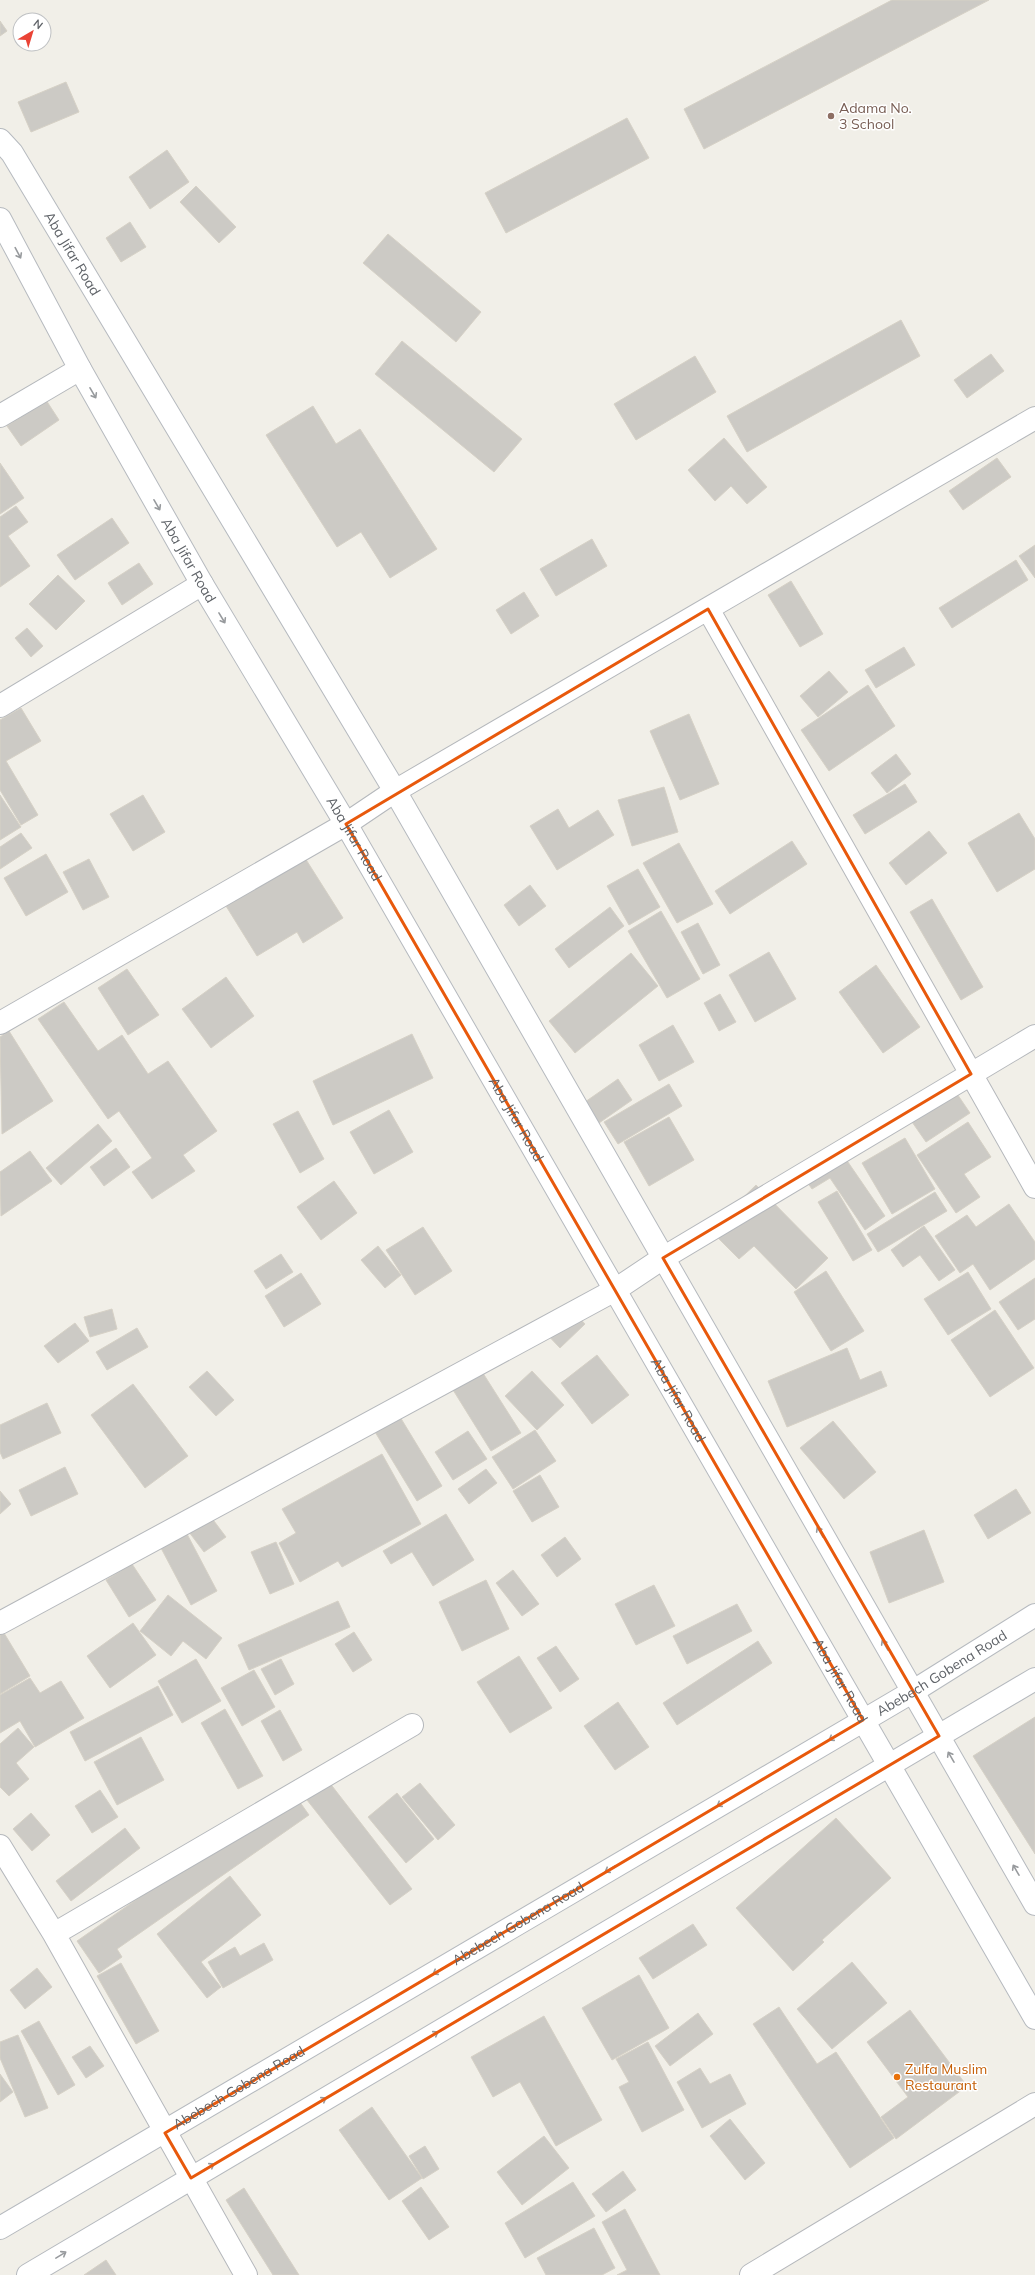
<svg xmlns="http://www.w3.org/2000/svg" width="1035" height="2275" font-family="Mulish,sans-serif">
  <rect width="100%" height="100%" fill="#f1efe8"/>
  <!-- building -->
  <path fill="#cccac5" stroke="#d6d1c6" d="M 892,0 L 989,0 L 704,149 L 684,109 Z
    M 0,21 L 7,31 L 0,36 Z
    M 66,82 L 79,112 L 31,132 L 18,102 Z
    M 627,118 L 649,158 L 506,233 L 485,193 Z
    M 167,150 L 189,182 L 150,209 L 129,177 Z
    M 196,186 L 236,227 L 219,243 L 180,202 Z
    M 130,222 L 146,247 L 121,262 L 106,238 Z
    M 388,234 L 481,312 L 456,342 L 363,263 Z
    M 901,320 L 920,356 L 747,452 L 727,416 Z
    M 402,341 L 522,439 L 494,472 L 375,374 Z
    M 991,354 L 1004,371 L 967,398 L 954,380 Z
    M 695,356 L 716,392 L 636,440 L 614,404 Z
    M 46,400 L 59,420 L 21,446 L 7,426 Z
    M 313,406 L 336,444 L 360,429 L 437,549 L 390,578 L 361,532 L 337,547 L 266,435 Z
    M 724,438 L 767,487 L 747,504 L 731,486 L 715,501 L 688,470 Z
    M 997,458 L 1011,477 L 963,510 L 949,491 Z
    M 0,463 L 24,498 L 0,514 Z
    M 16,506 L 28,522 L 8,536 L 30,566 L 0,587 L 0,517 Z
    M 112,518 L 129,543 L 75,580 L 57,555 Z
    M 592,539 L 607,566 L 556,596 L 540,569 Z
    M 1035,545 L 1035,578 L 1019,556 Z
    M 1016,560 L 1028,580 L 952,628 L 939,608 Z
    M 139,563 L 153,584 L 122,605 L 108,583 Z
    M 58,575 L 85,601 L 56,630 L 29,604 Z
    M 791,581 L 823,634 L 800,647 L 768,595 Z
    M 524,592 L 539,616 L 511,634 L 496,610 Z
    M 27,628 L 43,646 L 31,657 L 15,638 Z
    M 904,647 L 915,665 L 876,688 L 865,670 Z
    M 829,671 L 848,692 L 818,717 L 800,696 Z
    M 868,685 L 895,726 L 829,771 L 801,730 Z
    M 21,708 L 41,741 L 6,761 L 38,815 L 21,825 L 0,790 L 0,720 Z
    M 689,714 L 719,784 L 680,800 L 650,731 Z
    M 896,754 L 911,774 L 887,793 L 871,773 Z
    M 905,784 L 917,802 L 865,834 L 853,815 Z
    M 664,787 L 678,832 L 632,846 L 618,800 Z
    M 0,795 L 21,827 L 0,840 Z
    M 143,795 L 165,832 L 133,851 L 110,814 Z
    M 558,809 L 569,828 L 598,810 L 614,835 L 557,870 L 530,826 Z
    M 1019,813 L 1035,839 L 1035,869 L 997,892 L 968,843 Z
    M 929,831 L 947,853 L 906,885 L 889,863 Z
    M 21,833 L 32,848 L 0,869 L 0,847 Z
    M 792,841 L 807,864 L 730,914 L 715,891 Z
    M 679,843 L 713,904 L 677,923 L 643,863 Z
    M 46,854 L 68,892 L 26,916 L 4,878 Z
    M 305,858 L 343,918 L 303,943 L 297,932 L 257,956 L 226,906 Z
    M 89,859 L 109,897 L 83,910 L 63,872 Z
    M 638,869 L 660,907 L 629,925 L 607,886 Z
    M 530,885 L 546,906 L 519,926 L 504,905 Z
    M 932,899 L 983,987 L 961,1000 L 910,912 Z
    M 610,907 L 624,926 L 569,968 L 555,949 Z
    M 661,911 L 700,979 L 667,998 L 628,931 Z
    M 698,923 L 720,965 L 703,974 L 681,932 Z
    M 769,952 L 796,999 L 755,1022 L 729,975 Z
    M 631,953 L 658,986 L 575,1053 L 549,1021 Z
    M 876,965 L 920,1027 L 883,1053 L 839,992 Z
    M 127,969 L 159,1015 L 128,1035 L 98,988 Z
    M 226,977 L 254,1016 L 211,1048 L 182,1009 Z
    M 720,994 L 736,1022 L 719,1031 L 704,1003 Z
    M 64,1002 L 98,1051 L 122,1035 L 148,1074 L 168,1061 L 217,1131 L 183,1155 L 195,1171 L 152,1199 L 132,1172 L 152,1158 L 119,1111 L 108,1119 L 38,1019 Z
    M 673,1025 L 694,1062 L 659,1081 L 639,1045 Z
    M 9,1031 L 53,1101 L 2,1134 L 0,1037 Z
    M 412,1034 L 433,1078 L 333,1125 L 313,1081 Z
    M 618,1079 L 632,1100 L 599,1123 L 585,1102 Z
    M 947,1079 L 970,1113 L 926,1142 L 903,1109 Z
    M 669,1084 L 682,1106 L 618,1144 L 604,1122 Z
    M 389,1110 L 413,1152 L 374,1174 L 350,1132 Z
    M 298,1111 L 324,1159 L 300,1173 L 273,1124 Z
    M 669,1117 L 694,1160 L 649,1186 L 624,1142 Z
    M 968,1122 L 991,1157 L 964,1174 L 980,1197 L 956,1213 L 917,1155 Z
    M 98,1124 L 112,1141 L 61,1185 L 46,1168 Z
    M 905,1138 L 935,1189 L 892,1214 L 862,1163 Z
    M 116,1148 L 130,1167 L 104,1186 L 90,1167 Z
    M 839,1149 L 885,1216 L 865,1230 L 830,1178 L 812,1189 L 802,1175 Z
    M 30,1151 L 52,1181 L 1,1216 L 0,1172 Z
    M 334,1181 L 357,1213 L 321,1240 L 297,1207 Z
    M 756,1185 L 828,1258 L 796,1289 L 754,1246 L 739,1259 L 710,1230 Z
    M 837,1191 L 872,1250 L 853,1261 L 818,1202 Z
    M 935,1192 L 947,1211 L 878,1252 L 867,1234 Z
    M 1009,1204 L 1035,1242 L 1035,1259 L 990,1290 L 973,1264 L 960,1273 L 935,1236 L 967,1215 L 976,1227 Z
    M 924,1226 L 955,1270 L 939,1281 L 920,1255 L 903,1267 L 891,1250 Z
    M 423,1227 L 452,1271 L 415,1295 L 386,1250 Z
    M 378,1246 L 401,1275 L 385,1288 L 361,1260 Z
    M 281,1254 L 293,1272 L 266,1289 L 254,1271 Z
    M 826,1271 L 864,1331 L 831,1351 L 794,1292 Z
    M 968,1272 L 991,1309 L 948,1335 L 924,1299 Z
    M 301,1273 L 321,1304 L 284,1327 L 265,1296 Z
    M 1035,1278 L 1035,1319 L 1018,1330 L 999,1302 Z
    M 566,1304 L 585,1324 L 560,1348 L 541,1328 Z
    M 112,1309 L 117,1329 L 90,1337 L 84,1317 Z
    M 995,1310 L 1034,1368 L 990,1397 L 951,1340 Z
    M 75,1323 L 89,1341 L 58,1363 L 44,1346 Z
    M 137,1328 L 148,1347 L 107,1370 L 96,1352 Z
    M 847,1348 L 860,1380 L 881,1371 L 887,1386 L 787,1427 L 768,1381 Z
    M 597,1355 L 629,1395 L 592,1424 L 561,1383 Z
    M 474,1359 L 521,1433 L 491,1451 L 445,1377 Z
    M 207,1371 L 234,1400 L 216,1416 L 189,1387 Z
    M 532,1371 L 564,1405 L 537,1430 L 505,1396 Z
    M 133,1384 L 188,1456 L 145,1488 L 91,1415 Z
    M 47,1403 L 61,1433 L 3,1459 L 0,1452 L 0,1425 Z
    M 394,1407 L 442,1486 L 417,1501 L 369,1422 Z
    M 833,1421 L 876,1472 L 844,1499 L 800,1448 Z
    M 535,1430 L 556,1461 L 513,1489 L 492,1457 Z
    M 468,1431 L 487,1459 L 453,1480 L 435,1452 Z
    M 382,1454 L 421,1524 L 342,1567 L 338,1561 L 300,1582 L 279,1543 L 296,1533 L 282,1509 Z
    M 65,1467 L 78,1494 L 31,1516 L 19,1490 Z
    M 486,1469 L 497,1483 L 469,1504 L 458,1489 Z
    M 540,1475 L 559,1507 L 532,1522 L 513,1491 Z
    M 1016,1489 L 1031,1513 L 988,1539 L 974,1515 Z
    M 0,1491 L 11,1504 L 0,1514 Z
    M 446,1514 L 474,1560 L 433,1586 L 412,1552 L 391,1564 L 383,1551 Z
    M 211,1517 L 226,1537 L 204,1552 L 189,1532 Z
    M 924,1530 L 944,1582 L 889,1603 L 870,1552 Z
    M 187,1534 L 217,1591 L 191,1605 L 161,1548 Z
    M 565,1537 L 581,1559 L 557,1577 L 541,1555 Z
    M 276,1542 L 294,1584 L 270,1594 L 251,1552 Z
    M 132,1564 L 156,1600 L 129,1617 L 106,1580 Z
    M 513,1570 L 539,1604 L 522,1616 L 496,1583 Z
    M 486,1580 L 509,1629 L 462,1651 L 439,1602 Z
    M 654,1585 L 675,1626 L 636,1645 L 615,1604 Z
    M 168,1595 L 222,1638 L 206,1659 L 183,1641 L 171,1656 L 140,1631 Z
    M 338,1601 L 350,1627 L 249,1670 L 238,1645 Z
    M 737,1604 L 752,1631 L 687,1664 L 673,1636 Z
    M 133,1623 L 156,1655 L 110,1688 L 87,1656 Z
    M 354,1632 L 372,1660 L 353,1672 L 335,1644 Z
    M 4,1633 L 30,1676 L 0,1694 L 0,1635 Z
    M 758,1641 L 772,1663 L 677,1725 L 663,1703 Z
    M 556,1646 L 579,1679 L 560,1692 L 537,1658 Z
    M 519,1656 L 552,1708 L 510,1733 L 477,1682 Z
    M 196,1659 L 221,1701 L 182,1723 L 158,1681 Z
    M 281,1659 L 294,1684 L 275,1695 L 261,1669 Z
    M 254,1670 L 275,1707 L 242,1726 L 221,1688 Z
    M 30,1678 L 40,1693 L 61,1681 L 84,1718 L 35,1747 L 20,1721 L 0,1733 L 0,1695 Z
    M 158,1686 L 173,1715 L 85,1761 L 70,1732 Z
    M 618,1702 L 649,1747 L 615,1770 L 584,1726 Z
    M 225,1709 L 263,1776 L 238,1789 L 201,1723 Z
    M 280,1710 L 302,1750 L 283,1761 L 261,1721 Z
    M 1035,1717 L 1035,1854 L 973,1756 Z
    M 18,1728 L 34,1747 L 16,1763 L 29,1779 L 9,1796 L 0,1787 L 0,1744 Z
    M 141,1737 L 164,1780 L 117,1805 L 94,1762 Z
    M 329,1782 L 412,1889 L 390,1905 L 307,1800 Z
    M 420,1783 L 455,1825 L 438,1840 L 402,1797 Z
    M 100,1790 L 118,1817 L 92,1833 L 75,1806 Z
    M 292,1791 L 309,1815 L 117,1949 L 122,1957 L 99,1973 L 77,1941 Z
    M 397,1793 L 434,1839 L 406,1863 L 368,1817 Z
    M 31,1813 L 50,1835 L 32,1851 L 13,1829 Z
    M 836,1818 L 891,1878 L 822,1940 L 824,1942 L 793,1971 L 736,1908 Z
    M 125,1828 L 140,1848 L 71,1901 L 56,1881 Z
    M 230,1876 L 261,1915 L 201,1962 L 221,1987 L 207,1998 L 157,1934 Z
    M 693,1924 L 707,1945 L 653,1979 L 639,1958 Z
    M 264,1943 L 273,1960 L 223,1988 L 208,1962 L 235,1947 L 240,1956 Z
    M 852,1962 L 887,2003 L 832,2049 L 797,2009 Z
    M 121,1963 L 159,2031 L 136,2044 L 97,1976 Z
    M 37,1968 L 52,1987 L 25,2009 L 10,1990 Z
    M 639,1975 L 669,2028 L 612,2060 L 582,2008 Z
    M 779,2007 L 817,2064 L 836,2052 L 894,2138 L 850,2168 L 753,2024 Z
    M 910,2010 L 967,2086 L 896,2139 L 881,2117 L 908,2097 L 867,2042 Z
    M 698,2013 L 713,2034 L 670,2066 L 655,2046 Z
    M 544,2016 L 602,2120 L 556,2146 L 520,2082 L 493,2097 L 471,2057 Z
    M 39,2021 L 75,2085 L 58,2095 L 21,2031 Z
    M 18,2035 L 48,2108 L 25,2117 L 0,2058 L 0,2042 Z
    M 648,2042 L 684,2110 L 642,2132 L 619,2087 L 629,2082 L 616,2059 Z
    M 90,2046 L 104,2066 L 86,2078 L 72,2057 Z
    M 700,2068 L 710,2084 L 730,2074 L 746,2104 L 702,2128 L 677,2082 Z
    M 0,2074 L 13,2092 L 0,2102 Z
    M 372,2107 L 422,2178 L 389,2200 L 339,2130 Z
    M 730,2119 L 765,2163 L 745,2180 L 710,2136 Z
    M 544,2136 L 569,2168 L 522,2205 L 497,2172 Z
    M 425,2146 L 439,2169 L 423,2179 L 409,2156 Z
    M 623,2171 L 636,2190 L 606,2212 L 592,2194 Z
    M 573,2182 L 595,2216 L 525,2258 L 505,2223 Z
    M 421,2187 L 449,2227 L 429,2240 L 402,2201 Z
    M 244,2188 L 299,2275 L 273,2275 L 226,2200 Z
    M 625,2209 L 660,2275 L 617,2275 L 627,2270 L 602,2222 Z
    M 594,2228 L 615,2268 L 602,2275 L 546,2275 L 537,2258 Z
    M 106,2260 L 116,2275 L 84,2275 Z"/>
  <g fill="none" stroke-linecap="round" stroke-linejoin="round">
    <!-- street casing -->
    <g stroke="#b5b8bc" stroke-width="24">
      <path id="street" d="M 0,416 L 80,369
        M 708,609 L 1035,1187
        M 0,706 L 202,584
        M 0,1023 L 346,824 L 395,791 L 1035,418
        M 0,1623 L 615,1290 L 663,1258 L 1035,1036
        M 0,1846 L 54,1934 L 246,2275
        M 54,1934 L 412,1725
        M 751,2275 L 1035,2104"/>
    </g>
    <!-- secondary casing -->
    <g stroke="#b6babf" stroke-width="24">
      <g id="secondary">
        <path id="s1" d="M 0,140 L 12,153 L 395,791 L 1035,1904"/>
        <path id="s2" d="M 0,219 L 80,369 L 202,584 L 346,824 L 1035,2018"/>
        <path id="s3" d="M 0,2228 L 912,1692 L 1035,1615"/>
        <path d="M 28,2275 L 1035,1679"/>
      </g>
    </g>
    <!-- street -->
    <use href="#street" stroke="#fff" stroke-width="22"/>
    <!-- secondary -->
    <use href="#secondary" stroke="#fff" stroke-width="22"/>
  </g>
  <!-- one-way arrows -->
  <defs><path id="oneway-shaft" d="M-6 0H5M1.5-3L5.5 0L1.5 3" fill="none" stroke-width="1.6" stroke-linecap="round" stroke-linejoin="round"/></defs>
  <g stroke="#979a9d">
    <use href="#oneway-shaft" transform="translate(18 253) rotate(62)"/>
    <use href="#oneway-shaft" transform="translate(93 393) rotate(60)"/>
    <use href="#oneway-shaft" transform="translate(157 505) rotate(60)"/>
    <use href="#oneway-shaft" transform="translate(222 618) rotate(59)"/>
    <use href="#oneway-shaft" transform="translate(820 1532) rotate(-120)"/>
    <use href="#oneway-shaft" transform="translate(885 1645) rotate(-120)"/>
    <use href="#oneway-shaft" transform="translate(834 1737) rotate(149)"/>
    <use href="#oneway-shaft" transform="translate(951 1757) rotate(-120)"/>
    <use href="#oneway-shaft" transform="translate(722 1803) rotate(149)"/>
    <use href="#oneway-shaft" transform="translate(610 1869) rotate(149)"/>
    <use href="#oneway-shaft" transform="translate(1016 1870) rotate(-120)"/>
    <use href="#oneway-shaft" transform="translate(438 1971) rotate(149)"/>
    <use href="#oneway-shaft" transform="translate(433 2035) rotate(-31)"/>
    <use href="#oneway-shaft" transform="translate(321 2101) rotate(-31)"/>
    <use href="#oneway-shaft" transform="translate(209 2167) rotate(-31)"/>
    <use href="#oneway-shaft" transform="translate(61 2255) rotate(-31)"/>
  </g>
  <!-- marked area -->
  <path fill="none" stroke="#e8590c" stroke-width="3" stroke-linejoin="round" d="M 708,609 L 971,1074 L 663,1258 L 939,1736 L 191,2178 L 165,2133 L 863,1720 L 346,824 Z"/>
  <!-- markers -->
  <circle fill="#8d6e63" stroke="#fff" stroke-width="1.5" cx="831" cy="116" r="4"/>
  <circle fill="#e8710a" stroke="#fff" stroke-width="1.5" cx="897" cy="2077" r="4"/>
  <g text-anchor="middle" stroke-width="3" stroke-linejoin="round" paint-order="stroke">
    <!-- education labels -->
    <g font-size="14" fill="#785e54" stroke="#fff" text-anchor="start">
      <text x="839" y="113">Adama No.<tspan x="839" dy="16">3 School</tspan></text>
    </g>
    <!-- street labels -->
    <g font-size="14" fill="#5f6368" stroke="#fff">
      <text dy="5" stroke="none"><textPath href="#s1" startOffset="135">Aba Jifar Road</textPath></text>
      <text dy="5" stroke="none"><textPath href="#s2" startOffset="390">Aba Jifar Road</textPath></text>
      <text dy="5" stroke="none"><textPath href="#s2" startOffset="714">Aba Jifar Road</textPath></text>
      <text dy="5" stroke="none"><textPath href="#s2" startOffset="1038">Aba Jifar Road</textPath></text>
      <text dy="5" stroke="none"><textPath href="#s2" startOffset="1362">Aba Jifar Road</textPath></text>
      <text dy="5" stroke="none"><textPath href="#s3" startOffset="1093">Abebech Gobena Road</textPath></text>
      <text dy="5" stroke="none"><textPath href="#s2" startOffset="1686">Aba Jifar Road</textPath></text>
      <text dy="5" stroke="none"><textPath href="#s3" startOffset="601">Abebech Gobena Road</textPath></text>
      <text dy="5" stroke="none"><textPath href="#s3" startOffset="277">Abebech Gobena Road</textPath></text>
    </g>
    <!-- food labels -->
    <g font-size="14" fill="#c56008" stroke="#fff" text-anchor="start">
      <text x="905" y="2074">Zulfa Muslim<tspan x="905" dy="16">Restaurant</tspan></text>
    </g>
  </g>
  <!-- north arrow -->
  <g transform="translate(32 32) rotate(38)"><circle r="19" fill="#ffffff" stroke="#bfc1c3"/>
  <path d="M0-3L7 15L0 10L-7 15Z" fill="#ea4335"/>
  <text y="-6" font-size="11" font-weight="bold" text-anchor="middle" fill="#5f6368">N</text>
  </g>
</svg>
